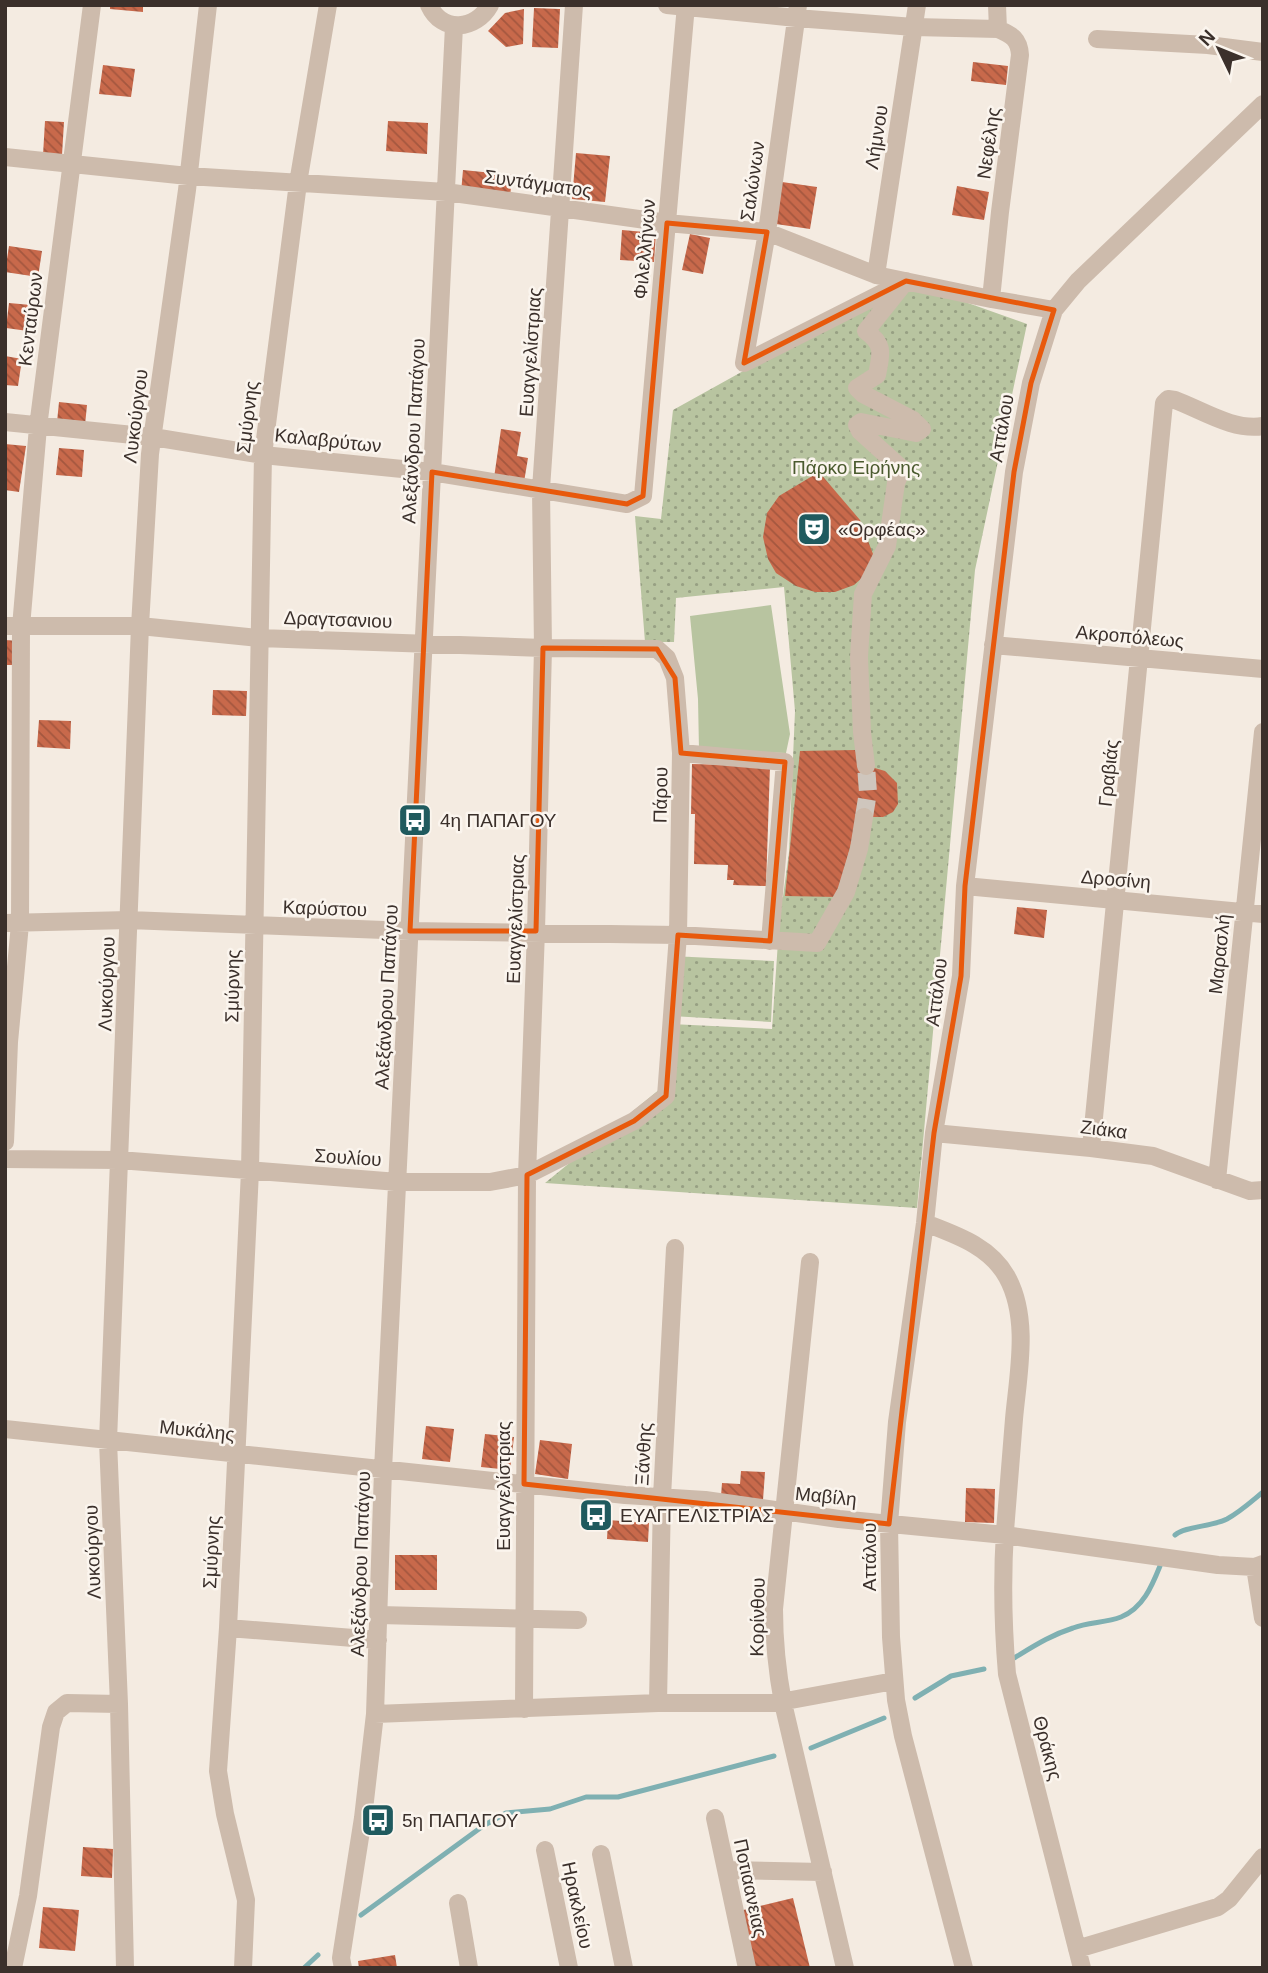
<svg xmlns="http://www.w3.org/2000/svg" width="1268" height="1973" font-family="Helvetica,sans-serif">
  <defs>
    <pattern id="grass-dots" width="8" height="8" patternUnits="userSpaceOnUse" patternTransform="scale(1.75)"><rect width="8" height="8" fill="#b8c4a0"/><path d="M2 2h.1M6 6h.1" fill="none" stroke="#97a083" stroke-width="1.8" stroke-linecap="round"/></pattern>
    <pattern id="building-back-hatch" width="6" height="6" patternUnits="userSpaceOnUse" patternTransform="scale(1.75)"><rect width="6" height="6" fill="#c8694b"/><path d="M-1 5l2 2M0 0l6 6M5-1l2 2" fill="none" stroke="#a4573f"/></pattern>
  </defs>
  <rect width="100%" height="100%" fill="#f4ebe1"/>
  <!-- grass -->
  <path fill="url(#grass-dots)" d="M 906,281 L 1027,324 L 975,570 L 917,1208 L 545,1183 L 666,1084 L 671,1024 L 772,1029 L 781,898 L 783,897 L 789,852 L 795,711 L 784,587 L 676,598 L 674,642 L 645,642 L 635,516 L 661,519 L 673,410 Z
    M 671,956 L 774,961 L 771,1022 L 672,1016 Z"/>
  <!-- garden -->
  <path fill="#b8c4a0" d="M 771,605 L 790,734 L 786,753 L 699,750 L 698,699 L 690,616 Z"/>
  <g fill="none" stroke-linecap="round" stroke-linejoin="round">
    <!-- stream -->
    <path stroke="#7fb0b2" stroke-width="5" d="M 1175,1535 C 1186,1526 1211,1527 1227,1519 C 1240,1512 1252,1501 1263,1492
      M 1014,1658 C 1034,1646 1051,1635 1073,1628 C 1088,1622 1106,1623 1121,1617 C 1143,1608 1152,1586 1160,1566
      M 915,1698 L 951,1676 L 984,1669
      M 811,1748 L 884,1718
      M 361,1915 L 483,1826 L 506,1813 L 550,1809 L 586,1797 L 618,1797 L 774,1756
      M 304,1968 L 318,1955"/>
  </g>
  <!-- building -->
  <path fill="url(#building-back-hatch)" d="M 110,5 L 143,5 L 143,12 L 110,9 Z
    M 534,8 L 560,9 L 558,48 L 532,47 Z
    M 524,9 L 523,44 L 506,47 L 488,31 L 505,13 Z
    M 973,62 L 1008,66 L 1006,85 L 971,81 Z
    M 103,65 L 135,69 L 131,97 L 99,94 Z
    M 45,121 L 64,122 L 62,155 L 43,155 Z
    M 388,121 L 428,123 L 427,154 L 386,151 Z
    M 576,153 L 610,156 L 605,202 L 572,199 Z
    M 463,170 L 512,175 L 510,198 L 461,193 Z
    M 782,182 L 817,187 L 810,229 L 776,224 Z
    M 957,186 L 989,192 L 984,220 L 952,215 Z
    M 622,230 L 656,233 L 654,262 L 620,260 Z
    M 690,234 L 710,238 L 703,274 L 682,270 Z
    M 9,246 L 42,251 L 38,277 L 5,272 Z
    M 9,303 L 31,305 L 28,331 L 6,328 Z
    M 5,356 L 22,359 L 18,386 L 5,385 Z
    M 59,402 L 87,405 L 85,425 L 57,422 Z
    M 501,429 L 521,432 L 517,456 L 528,458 L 524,482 L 494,478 Z
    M 5,444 L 26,446 L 19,492 L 5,490 Z
    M 59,448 L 84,450 L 82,477 L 56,475 Z
    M 819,472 L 860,520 L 873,554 L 871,570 L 854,585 L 835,592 L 815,592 L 796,586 L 776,573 L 768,559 L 763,537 L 767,513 L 779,496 Z
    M 5,640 L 19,641 L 18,665 L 5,665 Z
    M 213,690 L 247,691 L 246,716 L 212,715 Z
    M 39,720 L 71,721 L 70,749 L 37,747 Z
    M 855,750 L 861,764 L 885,771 L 897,783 L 898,804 L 893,812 L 883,817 L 858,817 L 837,897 L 785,896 L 800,751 Z
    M 692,764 L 770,766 L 766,886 L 733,885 L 734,880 L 727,880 L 728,865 L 694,864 L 695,814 L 691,814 Z
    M 1017,907 L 1047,910 L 1044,938 L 1014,934 Z
    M 426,1426 L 454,1429 L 450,1462 L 422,1459 Z
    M 485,1434 L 514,1437 L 510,1470 L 481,1467 Z
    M 540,1440 L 572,1444 L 568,1479 L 535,1474 Z
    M 741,1471 L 765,1472 L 763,1500 L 721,1496 L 722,1483 L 740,1484 Z
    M 966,1488 L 995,1489 L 994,1523 L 965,1522 Z
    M 608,1520 L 649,1523 L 648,1542 L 607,1539 Z
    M 395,1555 L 437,1555 L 437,1590 L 395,1590 Z
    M 83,1847 L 113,1849 L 112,1878 L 81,1876 Z
    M 793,1898 L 810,1968 L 752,1968 L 739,1911 Z
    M 43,1907 L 79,1910 L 75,1951 L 39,1948 Z
    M 395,1955 L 397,1968 L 359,1968 L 358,1961 Z"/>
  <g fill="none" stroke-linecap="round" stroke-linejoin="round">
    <!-- minor-tunnel -->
    <path stroke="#cfc6bd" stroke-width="18" stroke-dasharray="18 9" stroke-linecap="butt" d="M 864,817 L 868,792 L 866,766"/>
    <!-- minor -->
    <path stroke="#cdbbac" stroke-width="18" d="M 429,5 C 442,34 476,30 490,5
      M 667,5 L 796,18 L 914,27 L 998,29
      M 1097,39 L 1208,45 L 1263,52
      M 5,157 L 188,176 L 446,192 L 667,223 L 767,232 L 876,275 L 991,299 L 1054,310
      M 876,275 L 917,5
      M 991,299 L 1000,212 L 1020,55 C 1019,39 1012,35 998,29 L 997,5
      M 744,363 L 767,232 L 798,5
      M 744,363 L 902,283
      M 5,422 L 153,437 L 263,455 L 432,472 L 627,504 L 643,496 L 686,5
      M 5,626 L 140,626 L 259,638 L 543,648 L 657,649 L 667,658 L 675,678 L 681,753 L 678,935 L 666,1096 L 634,1121 L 527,1175 L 490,1182 L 398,1182 L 119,1160 L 5,1159
      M 993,645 L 1263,669
      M 681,753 L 785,762 L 770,941
      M 866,766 L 862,732 L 859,657 L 863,594 L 887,546 L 896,483 L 902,469 L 860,431 L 857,425 L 861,422 L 916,433 L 922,429 L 913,420 L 863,394 L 857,388 L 877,375 C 881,354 885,345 866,331 L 906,281
      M 965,886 L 1263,914
      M 5,923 L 129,920 L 410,931 L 678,935 L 817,943 L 846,892 L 859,849 L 864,817
      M 934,1133 L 1091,1148 L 1153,1156 L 1250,1191 L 1263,1190
      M 5,1142 L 9,1042 L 20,924 L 21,627 L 38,427 L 92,5
      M 1091,1148 L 1164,403 L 1168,399 L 1175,400 C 1202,410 1233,431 1263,426
      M 1217,1180 L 1263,732
      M 925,1223 C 956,1235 990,1246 1007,1277 C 1030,1319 1018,1374 1014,1419 C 1011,1456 1008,1493 1005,1531 C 1002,1578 1003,1627 1007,1674 L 1082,1968
      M 810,1262 L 774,1609 C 774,1641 777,1671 783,1703 L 845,1968
      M 5,1429 L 625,1495 L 705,1500 L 839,1519 L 1005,1535 L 1218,1565 L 1255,1567 L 1263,1564
      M 1255,1567 L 1263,1618
      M 379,1615 L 578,1620
      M 228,1628 L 378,1640
      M 658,1703 L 662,1497 L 675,1248
      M 524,1709 L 527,1175 L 536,931 L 543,648 L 541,489 L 574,5
      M 375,1714 L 658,1703 L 775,1703 L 894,1681
      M 715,1818 L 747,1968
      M 545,1850 L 569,1968
      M 601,1854 L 624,1968
      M 726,1870 L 823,1872
      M 458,1903 L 469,1968
      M 1077,1949 L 1218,1907 L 1229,1899 L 1263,1857
      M 13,1968 L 28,1896 L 51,1727 L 56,1712 L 67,1703 L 119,1704
      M 125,1968 L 119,1704 L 108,1441 L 140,626 L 150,454 L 187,190 L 208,5
      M 243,1968 L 246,1900 L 225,1814 L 218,1771 L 228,1628 L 250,1171 L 263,455 L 298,183 L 328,5
      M 343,1968 L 341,1958 L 363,1818 L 375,1714 L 383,1470 L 454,26
      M 964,1968 L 903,1736 L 896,1700 L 891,1637 L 889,1524 L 897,1422 L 925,1223 L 934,1133 L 961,976 L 965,886 L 1014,472 L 1031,383 L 1054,310 L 1078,281 L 1263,104"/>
  </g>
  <!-- marked area -->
  <path fill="none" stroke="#e8590c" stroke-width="5" stroke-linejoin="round" d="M 667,223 L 767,232 L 744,363 L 906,281 L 1054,310 L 1031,383 L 1014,472 L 965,886 L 961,976 L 934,1133 L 889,1524 L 524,1484 L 527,1175 L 634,1121 L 666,1096 L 678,935 L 770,941 L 785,762 L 681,753 L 675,678 L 657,649 L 543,648 L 536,931 L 410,931 L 432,472 L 627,504 L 643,496 Z"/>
  <!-- icons -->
  <defs>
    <g id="theatre-square" transform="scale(1.75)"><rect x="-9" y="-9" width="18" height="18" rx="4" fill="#1f5a5e" stroke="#fbf5ee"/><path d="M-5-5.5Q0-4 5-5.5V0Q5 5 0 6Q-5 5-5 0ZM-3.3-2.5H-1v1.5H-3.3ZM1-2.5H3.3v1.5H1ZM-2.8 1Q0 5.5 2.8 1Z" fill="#fff"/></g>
    <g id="bus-square" transform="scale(1.75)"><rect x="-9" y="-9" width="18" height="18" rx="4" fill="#1f5a5e" stroke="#fbf5ee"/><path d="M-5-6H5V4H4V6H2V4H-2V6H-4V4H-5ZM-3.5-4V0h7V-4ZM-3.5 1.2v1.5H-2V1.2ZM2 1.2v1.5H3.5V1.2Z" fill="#fff"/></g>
  </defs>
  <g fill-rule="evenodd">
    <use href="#theatre-square" x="814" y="529"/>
    <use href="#bus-square" x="415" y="820"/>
    <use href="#bus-square" x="596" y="1515"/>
    <use href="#bus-square" x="378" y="1820"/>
  </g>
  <g text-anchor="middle" stroke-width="5" stroke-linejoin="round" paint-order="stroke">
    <!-- street labels -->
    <g font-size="19" fill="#3b302b" stroke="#fbf5ee">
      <text transform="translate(876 137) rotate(-81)" y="7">Λήμνου</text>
      <text transform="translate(988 143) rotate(-82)" y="7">Νεφέλης</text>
      <text transform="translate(752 181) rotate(-82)" y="7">Σαλώνων</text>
      <text transform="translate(538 183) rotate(8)" y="7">Συντάγματος</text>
      <text transform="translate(644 249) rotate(-85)" y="7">Φιλελλήνων</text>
      <text transform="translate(30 319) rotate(-83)" y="7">Κενταύρων</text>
      <text transform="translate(530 352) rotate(-86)" y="7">Ευαγγελίστριας</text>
      <text transform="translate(135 416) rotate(-83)" y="7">Λυκούργου</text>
      <text transform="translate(247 417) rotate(-83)" y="7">Σμύρνης</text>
      <text transform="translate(1001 428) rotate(-80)" y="7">Αττάλου</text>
      <text transform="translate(413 431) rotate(-87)" y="7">Αλεξάνδρου Παπάγου</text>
      <text transform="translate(328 440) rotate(6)" y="7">Καλαβρύτων</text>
      <text transform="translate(338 619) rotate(2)" y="7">Δραγτσανιου</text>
      <text transform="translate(1130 636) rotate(5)" y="7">Ακροπόλεως</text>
      <text transform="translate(1108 773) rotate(-84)" y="7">Γραβιάς</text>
      <text transform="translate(660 795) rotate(-89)" y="7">Πάρου</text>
      <text transform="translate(1116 879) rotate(5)" y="7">Δροσίνη</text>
      <text transform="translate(325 908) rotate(2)" y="7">Καρύστου</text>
      <text transform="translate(515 919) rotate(-88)" y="7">Ευαγγελίστριας</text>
      <text transform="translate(1219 954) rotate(-84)" y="7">Μαρασλή</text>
      <text transform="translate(106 984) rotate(-88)" y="7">Λυκούργου</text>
      <text transform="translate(232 986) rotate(-89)" y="7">Σμύρνης</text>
      <text transform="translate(936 992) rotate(-83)" y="7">Αττάλου</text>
      <text transform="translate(386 997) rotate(-87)" y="7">Αλεξάνδρου Παπάγου</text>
      <text transform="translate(1104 1129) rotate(7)" y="7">Ζιάκα</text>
      <text transform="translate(348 1157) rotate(4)" y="7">Σουλίου</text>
      <text transform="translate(197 1430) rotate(6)" y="7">Μυκάλης</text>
      <text transform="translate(643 1454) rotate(-87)" y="7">Ξάνθης</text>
      <text transform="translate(503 1486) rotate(-90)" y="7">Ευαγγελίστριας</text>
      <text transform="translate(826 1496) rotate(6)" y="7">Μαβίλη</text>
      <text transform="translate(92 1552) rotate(-92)" y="7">Λυκούργου</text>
      <text transform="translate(211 1552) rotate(-87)" y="7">Σμύρνης</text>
      <text transform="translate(869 1557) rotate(-90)" y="7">Αττάλου</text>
      <text transform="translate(360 1564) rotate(-88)" y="7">Αλεξάνδρου Παπάγου</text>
      <text transform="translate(757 1617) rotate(-89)" y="7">Κορίνθου</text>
      <text transform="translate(1048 1748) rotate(75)" y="7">Θράκης</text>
      <text transform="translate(751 1888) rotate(78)" y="7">Ποτιαανειας</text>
      <text transform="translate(578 1905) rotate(78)" y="7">Ηρακλείου</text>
    </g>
    <!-- park labels -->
    <g font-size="19" fill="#4a5a2e" stroke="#fbf5ee">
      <text x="856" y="474">Πάρκο Ειρήνης</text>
    </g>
    <!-- poi labels -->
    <g font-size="19" fill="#3b302b" stroke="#fbf5ee" text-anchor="start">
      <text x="838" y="536">«Ορφέας»</text>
      <text x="440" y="827">4η ΠΑΠΑΓΟΥ</text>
      <text x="620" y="1522">ΕΥΑΓΓΕΛΙΣΤΡΙΑΣ</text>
      <text x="402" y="1827">5η ΠΑΠΑΓΟΥ</text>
    </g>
  </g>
  <!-- border -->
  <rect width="1268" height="1973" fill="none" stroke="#3b302b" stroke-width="14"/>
  <!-- north arrow -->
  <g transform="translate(1219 49) rotate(313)" stroke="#fbf5ee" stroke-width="5" paint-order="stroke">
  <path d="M0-5L12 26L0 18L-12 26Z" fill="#3b302b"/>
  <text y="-10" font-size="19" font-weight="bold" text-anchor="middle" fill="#3b302b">N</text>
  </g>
</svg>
